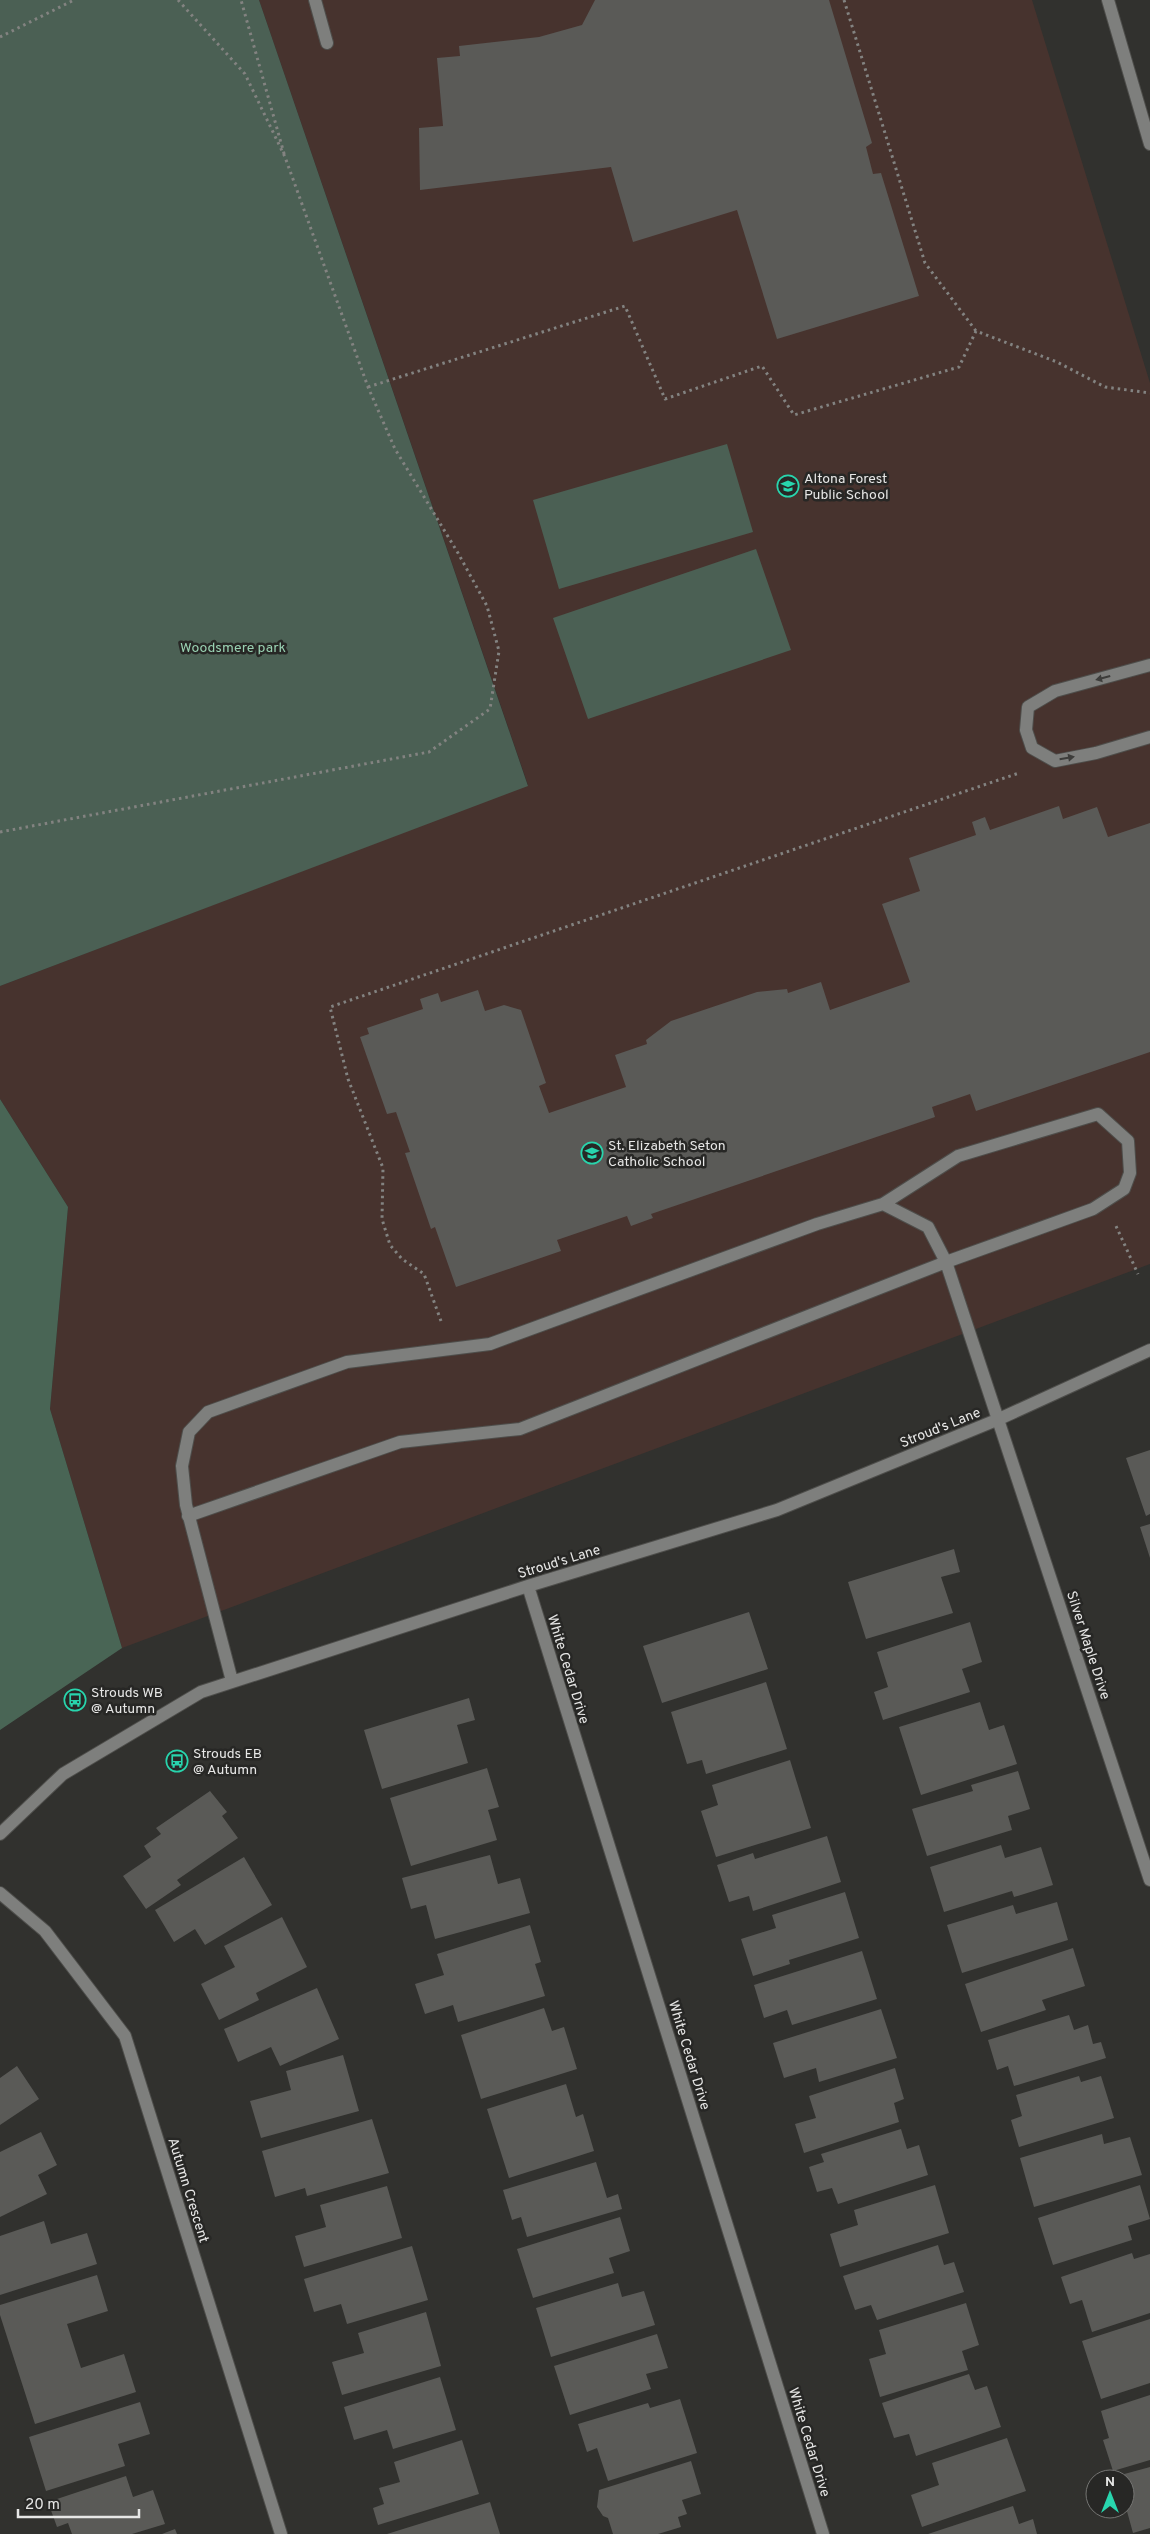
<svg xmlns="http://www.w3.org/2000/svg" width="1150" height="2534" font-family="Overpass,sans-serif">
  <rect width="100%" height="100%" fill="#31312e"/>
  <!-- education -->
  <path fill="#47332e" d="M 259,0 L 1032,0 L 1150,383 L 1150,1264 L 122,1648 L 50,1409 L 68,1207 L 0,1099 L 0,986 L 528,785 Z"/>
  <!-- green -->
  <path fill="#4b6054" d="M 0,0 L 259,0 L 528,786 L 0,986 Z
    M 727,444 L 753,532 L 559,589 L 533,500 Z
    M 756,549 L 791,650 L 588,719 L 553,618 Z"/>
  <!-- forest -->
  <path fill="#496555" d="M 0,1099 L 68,1207 L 50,1409 L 122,1648 L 0,1730 Z"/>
  <!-- building -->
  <path fill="#5a5a57" d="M 595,0 L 829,0 L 872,143 L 866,147 L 873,174 L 881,173 L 919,296 L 777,339 L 737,210 L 633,242 L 611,167 L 420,190 L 419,128 L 443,126 L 437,58 L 460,56 L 459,46 L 539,37 L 582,25 Z
    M 1059,806 L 1063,819 L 1097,807 L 1108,837 L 1150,823 L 1150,1052 L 976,1111 L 970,1094 L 932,1107 L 935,1117 L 651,1214 L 653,1218 L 631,1226 L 627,1216 L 557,1240 L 561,1251 L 456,1287 L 435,1227 L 431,1229 L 405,1153 L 410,1152 L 396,1112 L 387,1114 L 360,1037 L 369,1034 L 367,1028 L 423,1009 L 420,999 L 438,993 L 441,1002 L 478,990 L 485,1011 L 504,1005 L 521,1010 L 546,1083 L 539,1086 L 549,1113 L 626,1087 L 615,1055 L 647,1044 L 646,1040 L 671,1021 L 757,992 L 787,989 L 788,993 L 821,982 L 830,1010 L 910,982 L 882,904 L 920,891 L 909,858 L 976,835 L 972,822 L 985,817 L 990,830 Z
    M 1150,1450 L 1150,1514 L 1146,1516 L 1126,1458 Z
    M 1150,1524 L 1150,1558 L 1140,1527 Z
    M 954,1549 L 960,1572 L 941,1577 L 953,1613 L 866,1639 L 848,1582 Z
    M 749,1612 L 768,1669 L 662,1703 L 643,1646 Z
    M 970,1622 L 982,1662 L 962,1669 L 970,1692 L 883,1720 L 874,1692 L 888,1687 L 877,1652 Z
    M 766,1682 L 787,1749 L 706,1774 L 702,1760 L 687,1764 L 671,1712 Z
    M 469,1698 L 475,1720 L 457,1725 L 468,1763 L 382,1789 L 364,1730 Z
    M 980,1702 L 989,1730 L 1004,1725 L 1017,1764 L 921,1795 L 899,1727 Z
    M 790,1760 L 811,1828 L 716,1857 L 701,1811 L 718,1805 L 712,1785 Z
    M 487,1768 L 499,1807 L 488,1810 L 497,1840 L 411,1866 L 390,1798 Z
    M 1018,1771 L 1030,1809 L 1008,1816 L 1012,1830 L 927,1856 L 912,1809 L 973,1791 L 971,1785 Z
    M 210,1791 L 227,1812 L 222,1816 L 238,1838 L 177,1880 L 181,1885 L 146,1909 L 123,1876 L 151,1857 L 144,1846 L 161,1834 L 156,1828 Z
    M 827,1836 L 841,1882 L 753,1911 L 749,1896 L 729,1902 L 717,1865 L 753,1853 L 755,1859 Z
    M 1001,1845 L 1005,1858 L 1041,1847 L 1053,1885 L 1014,1897 L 1012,1891 L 944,1912 L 930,1867 Z
    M 490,1855 L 498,1884 L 520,1878 L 530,1913 L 435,1939 L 426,1905 L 411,1909 L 402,1878 Z
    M 244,1857 L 272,1905 L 205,1945 L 195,1929 L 174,1942 L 155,1910 Z
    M 845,1892 L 859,1938 L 789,1960 L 790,1964 L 753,1976 L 741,1939 L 776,1928 L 772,1915 Z
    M 1057,1902 L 1068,1940 L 962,1973 L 947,1925 L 1013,1905 L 1016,1914 Z
    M 282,1917 L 307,1967 L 256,1993 L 259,2000 L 219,2020 L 201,1984 L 235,1967 L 224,1946 Z
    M 530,1925 L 541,1962 L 535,1964 L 545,1996 L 458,2022 L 453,2005 L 425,2014 L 415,1984 L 444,1975 L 437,1954 Z
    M 1073,1948 L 1085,1986 L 1042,2000 L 1046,2010 L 981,2032 L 965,1984 Z
    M 862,1951 L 877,1999 L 792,2025 L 787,2010 L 764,2018 L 754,1985 Z
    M 317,1988 L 339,2039 L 280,2066 L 271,2047 L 238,2062 L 224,2029 Z
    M 544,2008 L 552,2031 L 564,2027 L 577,2069 L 481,2099 L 461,2035 Z
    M 881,2009 L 897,2058 L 819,2082 L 816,2068 L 784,2078 L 773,2043 Z
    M 1069,2015 L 1074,2030 L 1088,2025 L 1093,2044 L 1101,2042 L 1106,2058 L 1014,2086 L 1008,2066 L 997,2070 L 988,2040 Z
    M 343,2055 L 359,2111 L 261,2138 L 250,2101 L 291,2090 L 286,2071 Z
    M 17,2066 L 39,2099 L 0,2125 L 0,2078 Z
    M 895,2068 L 904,2099 L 894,2103 L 899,2122 L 804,2153 L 795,2124 L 816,2118 L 809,2096 Z
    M 1079,2076 L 1081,2082 L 1101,2076 L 1114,2118 L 1019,2147 L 1011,2120 L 1022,2116 L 1016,2095 Z
    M 566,2084 L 576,2117 L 583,2114 L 594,2151 L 509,2178 L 487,2109 Z
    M 372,2119 L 389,2173 L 307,2196 L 305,2188 L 275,2197 L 262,2151 Z
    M 901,2129 L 907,2149 L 919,2145 L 928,2175 L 838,2204 L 832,2188 L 817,2192 L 809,2167 L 824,2162 L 821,2154 Z
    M 41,2132 L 57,2165 L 38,2175 L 47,2194 L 0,2217 L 0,2152 Z
    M 1102,2134 L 1104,2144 L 1130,2137 L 1142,2175 L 1034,2207 L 1020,2158 Z
    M 596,2162 L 607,2198 L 618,2194 L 622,2209 L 527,2237 L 521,2217 L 512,2220 L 503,2190 Z
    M 935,2185 L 949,2233 L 840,2267 L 830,2234 L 858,2225 L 854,2210 Z
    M 1140,2185 L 1150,2219 L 1128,2226 L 1132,2240 L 1053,2265 L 1038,2218 Z
    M 387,2186 L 402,2238 L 304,2267 L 295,2236 L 326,2227 L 320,2205 Z
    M 620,2217 L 630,2251 L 609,2258 L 614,2273 L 533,2298 L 517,2249 Z
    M 44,2221 L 51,2244 L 87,2233 L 97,2264 L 0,2295 L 0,2236 Z
    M 938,2245 L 944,2265 L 954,2262 L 964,2292 L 877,2320 L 871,2305 L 855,2310 L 843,2276 Z
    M 412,2246 L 428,2300 L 347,2324 L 341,2304 L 314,2312 L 304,2279 Z
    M 1132,2253 L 1134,2259 L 1150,2254 L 1150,2313 L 1092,2332 L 1082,2300 L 1070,2304 L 1061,2277 Z
    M 97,2275 L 108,2311 L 67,2324 L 81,2368 L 124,2354 L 136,2392 L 35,2424 L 0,2315 L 0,2305 Z
    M 618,2283 L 622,2297 L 644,2291 L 655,2325 L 551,2357 L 536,2308 Z
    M 966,2303 L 979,2345 L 962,2351 L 968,2370 L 880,2397 L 869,2359 L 886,2354 L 879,2330 Z
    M 426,2312 L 441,2366 L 342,2395 L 332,2362 L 364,2353 L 358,2333 Z
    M 1150,2319 L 1150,2383 L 1101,2399 L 1082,2341 Z
    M 657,2334 L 668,2368 L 646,2374 L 651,2389 L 570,2415 L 554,2366 Z
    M 969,2374 L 975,2390 L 987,2386 L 1001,2427 L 916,2456 L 909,2434 L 894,2438 L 882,2403 Z
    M 440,2377 L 456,2430 L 393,2449 L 387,2430 L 354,2440 L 344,2407 Z
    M 1150,2395 L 1150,2460 L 1113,2471 L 1103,2440 L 1109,2438 L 1101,2411 Z
    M 680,2399 L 697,2453 L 608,2481 L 597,2448 L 587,2452 L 578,2424 L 648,2403 L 650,2408 Z
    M 140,2402 L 150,2434 L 118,2444 L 125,2466 L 46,2491 L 29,2437 Z
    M 1007,2438 L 1026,2491 L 922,2527 L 911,2495 L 939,2485 L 932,2463 Z
    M 462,2440 L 479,2494 L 378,2525 L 373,2508 L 384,2504 L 379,2488 L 400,2482 L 394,2462 Z
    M 691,2461 L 701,2494 L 682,2500 L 687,2514 L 678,2517 L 681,2527 L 658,2534 L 613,2534 L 608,2518 L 603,2516 L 597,2507 L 599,2490 Z
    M 1150,2467 L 1150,2528 L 1133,2533 L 1125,2504 L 1125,2479 L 1118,2479 L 1117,2476 Z
    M 126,2476 L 133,2497 L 153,2490 L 165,2524 L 132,2534 L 72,2534 L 68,2523 L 57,2527 L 48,2502 Z
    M 490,2502 L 500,2534 L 387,2534 Z
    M 1013,2506 L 1019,2524 L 1033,2519 L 1037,2534 L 928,2534 Z
    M 175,2529 L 177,2534 L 162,2534 Z"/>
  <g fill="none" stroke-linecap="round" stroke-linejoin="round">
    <!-- minor casing -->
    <g stroke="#4e4e4b" stroke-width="14">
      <path id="minor" d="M 315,0 L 327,43
        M 1108,0 L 1150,144
        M 1150,665 L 1055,691 L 1028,707 L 1026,730 L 1032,748 L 1055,761 L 1096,753 L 1150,737
        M 188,1516 L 400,1442 L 520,1429 L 946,1262 L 1093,1209 L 1124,1189 L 1130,1173 L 1128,1141 L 1098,1114 L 958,1156 L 883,1204
        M 528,1586 L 823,2534
        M 232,1681 L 186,1505 L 182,1466 L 189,1432 L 208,1412 L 347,1362 L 490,1344 L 817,1224 L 883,1204 L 928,1227 L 946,1262 L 1150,1880
        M 0,1834 L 63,1774 L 201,1692 L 528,1586 L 777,1510 L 999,1419 L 1150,1350
        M 0,1893 L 45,1931 L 125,2036 L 281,2534"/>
    </g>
    <!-- path -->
    <path stroke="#838381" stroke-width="3" stroke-dasharray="2.5 4" stroke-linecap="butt" d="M 178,0 L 245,74 L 285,157 L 241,0
      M 844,0 L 925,263 L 976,331
      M 0,37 L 74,0
      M 368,387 L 625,306 L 665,399 L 762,366 L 794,415 L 959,367 L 976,331 L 1057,362 L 1105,387 L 1150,393
      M 0,832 L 429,752 L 490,709 L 499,651 L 487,606 L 458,553 L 395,449 L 368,387 L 285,157
      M 1116,1226 L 1138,1274
      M 441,1321 L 424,1274 L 402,1259 L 390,1245 L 382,1219 L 383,1168 L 348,1079 L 330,1007 L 1019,773"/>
    <!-- minor -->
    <use href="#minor" stroke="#7e7f7d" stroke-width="12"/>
  </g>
  <!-- one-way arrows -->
  <defs><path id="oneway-solid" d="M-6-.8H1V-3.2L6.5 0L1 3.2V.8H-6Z" transform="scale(1.25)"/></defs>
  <g fill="#3d3d3b">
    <use href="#oneway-solid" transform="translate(1103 678) rotate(165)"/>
    <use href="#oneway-solid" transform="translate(1067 758) rotate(-10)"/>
  </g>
  <!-- icons -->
  <defs>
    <g id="school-ring" transform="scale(1.125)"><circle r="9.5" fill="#272725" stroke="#28d5ad" stroke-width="1.5"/><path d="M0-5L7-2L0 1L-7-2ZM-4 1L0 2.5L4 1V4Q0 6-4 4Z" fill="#28d5ad"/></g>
    <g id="bus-ring" transform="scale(1.125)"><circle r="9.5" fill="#272725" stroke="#28d5ad" stroke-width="1.5"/><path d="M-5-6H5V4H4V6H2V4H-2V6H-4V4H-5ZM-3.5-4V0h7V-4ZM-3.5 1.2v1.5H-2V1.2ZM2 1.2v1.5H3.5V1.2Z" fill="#28d5ad"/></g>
  </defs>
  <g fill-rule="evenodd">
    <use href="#school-ring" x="788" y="486"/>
    <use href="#school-ring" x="592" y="1153"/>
    <use href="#bus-ring" x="75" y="1700"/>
    <use href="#bus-ring" x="177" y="1761"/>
  </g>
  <g text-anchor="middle" stroke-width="5" stroke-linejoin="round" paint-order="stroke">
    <!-- poi labels -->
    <g font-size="14" fill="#e7e7e6" stroke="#272725" text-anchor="start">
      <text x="804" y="483">Altona Forest<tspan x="804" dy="16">Public School</tspan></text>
      <text x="608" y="1150">St. Elizabeth Seton<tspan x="608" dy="16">Catholic School</tspan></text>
      <text x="91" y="1697">Strouds WB<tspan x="91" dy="16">@ Autumn</tspan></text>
      <text x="193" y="1758">Strouds EB<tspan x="193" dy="16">@ Autumn</tspan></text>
    </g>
    <!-- park labels -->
    <g font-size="14" fill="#99d1b2" stroke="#272725">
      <text x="233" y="652">Woodsmere park</text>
    </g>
    <!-- street labels -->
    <g font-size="14" fill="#e7e7e6" stroke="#272725">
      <text transform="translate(940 1427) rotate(-22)" y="5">Stroud's Lane</text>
      <text transform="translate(559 1561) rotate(-17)" y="5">Stroud's Lane</text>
      <text transform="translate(1089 1645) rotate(72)" y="5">Silver Maple Drive</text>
      <text transform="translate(569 1669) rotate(73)" y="5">White Cedar Drive</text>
      <text transform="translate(690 2055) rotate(73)" y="5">White Cedar Drive</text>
      <text transform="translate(189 2190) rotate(73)" y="5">Autumn Crescent</text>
      <text transform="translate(810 2442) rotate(73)" y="5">White Cedar Drive</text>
    </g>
  </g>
  <!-- north arrow -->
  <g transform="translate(1110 2494)"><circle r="24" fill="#272725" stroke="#747472"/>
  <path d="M0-4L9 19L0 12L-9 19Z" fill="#28d5ad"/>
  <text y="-8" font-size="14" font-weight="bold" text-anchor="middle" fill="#e7e7e6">N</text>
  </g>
  <!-- scale -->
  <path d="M18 2509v8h121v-8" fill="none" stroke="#e7e7e6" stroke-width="2.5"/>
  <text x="25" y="2509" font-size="15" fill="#e7e7e6" stroke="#272725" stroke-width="4" paint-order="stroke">20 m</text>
</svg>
